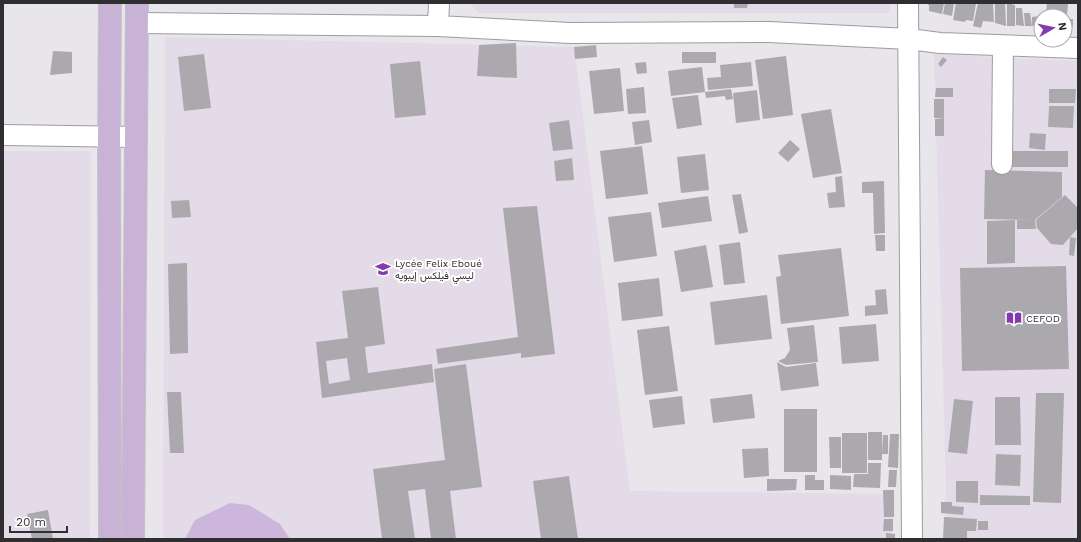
<svg xmlns="http://www.w3.org/2000/svg" width="1081" height="542" font-family="'Work Sans',Vazirmatn,sans-serif">
  <rect width="100%" height="100%" fill="#e8e5eb"/>
  <!-- built -->
  <path fill="#e3dbe8" d="M 470,3 L 890,3 L 890,13 L 479,13 Z
    M 165,37 L 574,47 L 630,491 L 892,494 L 892,539 L 163,539 Z
    M 934,54 L 1078,61 L 1078,539 L 945,539 L 946,486 Z
    M 3,151 L 91,151 L 90,539 L 3,539 Z"/>
  <!-- green -->
  <path fill="#ccb6dc" d="M 230,503 L 249,505 L 280,524 L 290,539 L 185,539 L 195,520 Z"/>
  <!-- building -->
  <path fill="#aca9ae" fill-rule="evenodd" d="M 734,3 L 748,3 L 747,8 L 734,8 Z
    M 928,3 L 944,3 L 942,14 L 929,11 L 929,5 L 928,5 Z
    M 945,3 L 954,3 L 952,16 L 943,14 Z
    M 956,3 L 976,3 L 973,21 L 966,20 L 965,22 L 953,20 Z
    M 978,3 L 993,3 L 994,22 L 983,21 L 981,28 L 973,26 Z
    M 995,3 L 1005,3 L 1006,26 L 995,23 Z
    M 1007,3 L 1015,5 L 1015,26 L 1007,26 Z
    M 1047,3 L 1068,3 L 1067,16 L 1046,15 Z
    M 1016,8 L 1022,8 L 1024,26 L 1016,25 Z
    M 1024,13 L 1030,13 L 1032,26 L 1025,26 Z
    M 1041,16 L 1041,25 L 1032,26 L 1032,17 Z
    M 1065,19 L 1073,19 L 1073,27 L 1065,27 Z
    M 516,43 L 517,78 L 477,76 L 479,45 Z
    M 596,45 L 597,57 L 575,59 L 574,47 Z
    M 53,51 L 72,52 L 72,73 L 50,75 Z
    M 682,52 L 716,52 L 716,63 L 682,63 Z
    M 204,54 L 211,108 L 184,111 L 178,57 Z
    M 786,56 L 793,115 L 763,119 L 755,60 Z
    M 943,57 L 947,60 L 941,67 L 938,64 Z
    M 420,61 L 426,115 L 395,118 L 390,64 Z
    M 646,62 L 647,73 L 637,74 L 635,63 Z
    M 751,62 L 753,86 L 708,90 L 707,78 L 721,77 L 720,65 Z
    M 702,67 L 705,92 L 671,96 L 668,71 Z
    M 620,68 L 624,111 L 594,114 L 589,71 Z
    M 644,87 L 646,113 L 628,114 L 626,89 Z
    M 936,88 L 953,88 L 953,97 L 935,97 Z
    M 731,89 L 733,99 L 726,100 L 725,96 L 706,98 L 705,92 Z
    M 1049,89 L 1076,89 L 1075,103 L 1049,103 Z
    M 757,90 L 760,120 L 736,123 L 733,93 Z
    M 698,95 L 702,125 L 677,129 L 672,98 Z
    M 934,99 L 944,99 L 944,118 L 934,118 Z
    M 1049,106 L 1074,106 L 1073,128 L 1048,127 Z
    M 831,109 L 842,173 L 813,178 L 801,114 Z
    M 944,118 L 944,136 L 935,136 L 935,119 Z
    M 569,120 L 573,149 L 553,151 L 549,123 Z
    M 649,120 L 652,142 L 635,145 L 632,122 Z
    M 1030,133 L 1046,134 L 1045,150 L 1029,148 Z
    M 790,140 L 800,149 L 788,162 L 778,153 Z
    M 642,146 L 648,194 L 606,199 L 600,151 Z
    M 1006,151 L 1068,151 L 1068,167 L 1006,167 Z
    M 705,154 L 709,190 L 681,193 L 677,157 Z
    M 572,158 L 574,180 L 556,181 L 554,161 Z
    M 985,170 L 1062,172 L 1062,197 L 1035,220 L 984,219 Z
    M 842,176 L 845,207 L 829,208 L 827,193 L 836,192 L 835,177 Z
    M 884,181 L 885,233 L 874,234 L 873,193 L 862,193 L 862,182 Z
    M 741,194 L 748,232 L 739,234 L 732,195 Z
    M 1065,195 L 1078,208 L 1078,228 L 1063,245 L 1051,244 L 1037,228 L 1036,220 Z
    M 708,196 L 712,221 L 662,228 L 658,203 Z
    M 189,200 L 191,217 L 172,218 L 171,201 Z
    M 537,206 L 555,354 L 521,358 L 521,353 L 438,364 L 436,349 L 518,337 L 503,208 Z
    M 651,212 L 657,256 L 614,262 L 608,217 Z
    M 1015,220 L 1015,263 L 987,264 L 987,221 Z
    M 1017,220 L 1035,220 L 1036,229 L 1017,229 Z
    M 875,235 L 885,235 L 885,251 L 876,251 Z
    M 1070,237 L 1076,238 L 1074,256 L 1069,255 Z
    M 740,242 L 745,283 L 724,285 L 719,245 Z
    M 706,245 L 713,287 L 681,292 L 674,251 Z
    M 841,248 L 849,316 L 781,324 L 776,277 L 781,276 L 778,255 Z
    M 187,263 L 188,353 L 170,354 L 168,264 Z
    M 1066,266 L 1069,369 L 962,371 L 960,268 Z
    M 659,278 L 663,316 L 622,321 L 618,283 Z
    M 378,287 L 385,344 L 365,347 L 368,373 L 432,364 L 434,382 L 322,398 L 316,342 L 348,338 L 342,291 ZM 347,358 L 350,380 L 329,384 L 326,361 Z
    M 886,289 L 888,314 L 865,316 L 865,306 L 876,305 L 875,290 Z
    M 767,295 L 772,339 L 715,345 L 710,302 Z
    M 876,324 L 879,361 L 842,364 L 839,327 Z
    M 814,325 L 818,362 L 786,365 L 778,361 L 785,358 L 790,350 L 787,328 Z
    M 669,326 L 678,391 L 645,395 L 637,330 Z
    M 777,362 L 786,367 L 816,363 L 819,386 L 781,391 Z
    M 466,364 L 482,487 L 450,491 L 456,539 L 431,539 L 425,489 L 408,491 L 415,539 L 382,539 L 373,469 L 445,460 L 434,369 Z
    M 167,392 L 181,392 L 184,453 L 170,453 Z
    M 1036,393 L 1064,393 L 1061,503 L 1033,502 Z
    M 752,394 L 755,418 L 713,423 L 710,399 Z
    M 682,396 L 685,424 L 653,428 L 649,400 Z
    M 995,397 L 1020,397 L 1021,445 L 995,445 Z
    M 954,399 L 973,401 L 967,454 L 948,452 Z
    M 784,409 L 817,409 L 817,472 L 784,472 Z
    M 868,432 L 882,432 L 882,460 L 868,460 Z
    M 842,433 L 867,433 L 867,473 L 842,473 Z
    M 890,434 L 899,434 L 898,468 L 888,467 Z
    M 883,435 L 888,435 L 888,454 L 882,454 Z
    M 829,437 L 841,437 L 841,468 L 830,468 Z
    M 768,448 L 769,476 L 744,478 L 742,449 Z
    M 996,454 L 1021,455 L 1020,486 L 995,485 Z
    M 868,463 L 881,463 L 880,488 L 853,487 L 854,474 L 868,474 Z
    M 889,470 L 897,470 L 896,487 L 888,487 Z
    M 805,475 L 815,475 L 815,480 L 824,480 L 824,490 L 805,490 Z
    M 830,475 L 851,476 L 851,490 L 830,489 Z
    M 569,476 L 578,539 L 541,539 L 533,481 Z
    M 767,479 L 797,479 L 796,490 L 767,491 Z
    M 956,481 L 978,481 L 978,503 L 956,502 Z
    M 883,490 L 894,490 L 894,517 L 884,517 Z
    M 980,495 L 1030,496 L 1030,505 L 980,505 Z
    M 941,502 L 952,502 L 952,506 L 964,507 L 963,515 L 941,513 Z
    M 48,510 L 53,539 L 32,539 L 27,514 Z
    M 944,517 L 977,519 L 976,531 L 967,531 L 967,539 L 943,539 Z
    M 884,519 L 893,519 L 893,531 L 883,531 Z
    M 978,521 L 988,521 L 988,530 L 978,530 Z
    M 886,533 L 895,534 L 895,539 L 886,539 Z"/>
  <g fill="none" stroke-linecap="round" stroke-linejoin="round">
    <!-- minor casing -->
    <g stroke="#9e9ba0" stroke-width="22">
      <path id="minor" d="M 908,3 L 912,539
        M 137,23 L 438,26 L 570,33 L 769,32 L 909,39 L 940,43 L 1078,48
        M 438,26 L 439,3
        M 3,135 L 136,137
        M 1002,164 L 1003,46"/>
    </g>
    <!-- major casing -->
    <g stroke="#c5c4c5" stroke-width="24">
      <path id="major" d="M 110,539 L 109,136 L 110,3
        M 133,539 L 137,3"/>
    </g>
    <!-- minor -->
    <use href="#minor" stroke="#fff" stroke-width="20"/>
    <!-- major -->
    <use href="#major" stroke="#c8b3d6" stroke-width="22"/>
  </g>
  <!-- icons -->
  <defs>
    <g id="school-bare" transform="scale(1.2)"><path d="M0-5L7-2L0 1L-7-2ZM-4 1L0 2.5L4 1V4Q0 6-4 4Z" fill="#833aac" stroke="#fff" stroke-width="2.5" paint-order="stroke"/></g>
    <g id="library-bare" transform="scale(1.2)"><path d="M-6-4Q-3-5.5-.7-3.5V5Q-3 3-6 4ZM6-4Q3-5.5 .7-3.5V5Q3 3 6 4Z" fill="#833aac" stroke="#fff" stroke-width="2.5" paint-order="stroke"/></g>
  </defs>
  <g fill-rule="evenodd">
    <use href="#school-bare" x="383" y="269"/>
    <use href="#library-bare" x="1014" y="318"/>
  </g>
  <g text-anchor="middle" stroke-width="4" stroke-linejoin="round" paint-order="stroke">
    <!-- poi labels -->
    <g font-size="10" fill="#2f2e30" stroke="#fff" text-anchor="start">
      <text x="395" y="267">Lycée Felix Eboué<tspan x="395" dy="12">ليسي فيلكس إيبويه</tspan></text>
      <text x="1026" y="322">CEFOD</text>
    </g>
  </g>
  <!-- border -->
  <rect width="1081" height="542" fill="none" stroke="#2f2e30" stroke-width="8"/>
  <!-- north arrow -->
  <g transform="translate(1053 28) rotate(81)"><circle r="19" fill="#ffffff" stroke="#acabac"/>
  <path d="M0-3L7 15L0 10L-7 15Z" fill="#833aac"/>
  <text y="-6" font-size="11" font-weight="bold" text-anchor="middle" fill="#2f2e30">N</text>
  </g>
  <!-- scale -->
  <path d="M10 526v6h57v-6" fill="none" stroke="#2f2e30" stroke-width="2"/>
  <text x="16" y="526" font-size="12" fill="#2f2e30" stroke="#ffffff" stroke-width="3" paint-order="stroke">20 m</text>
</svg>
